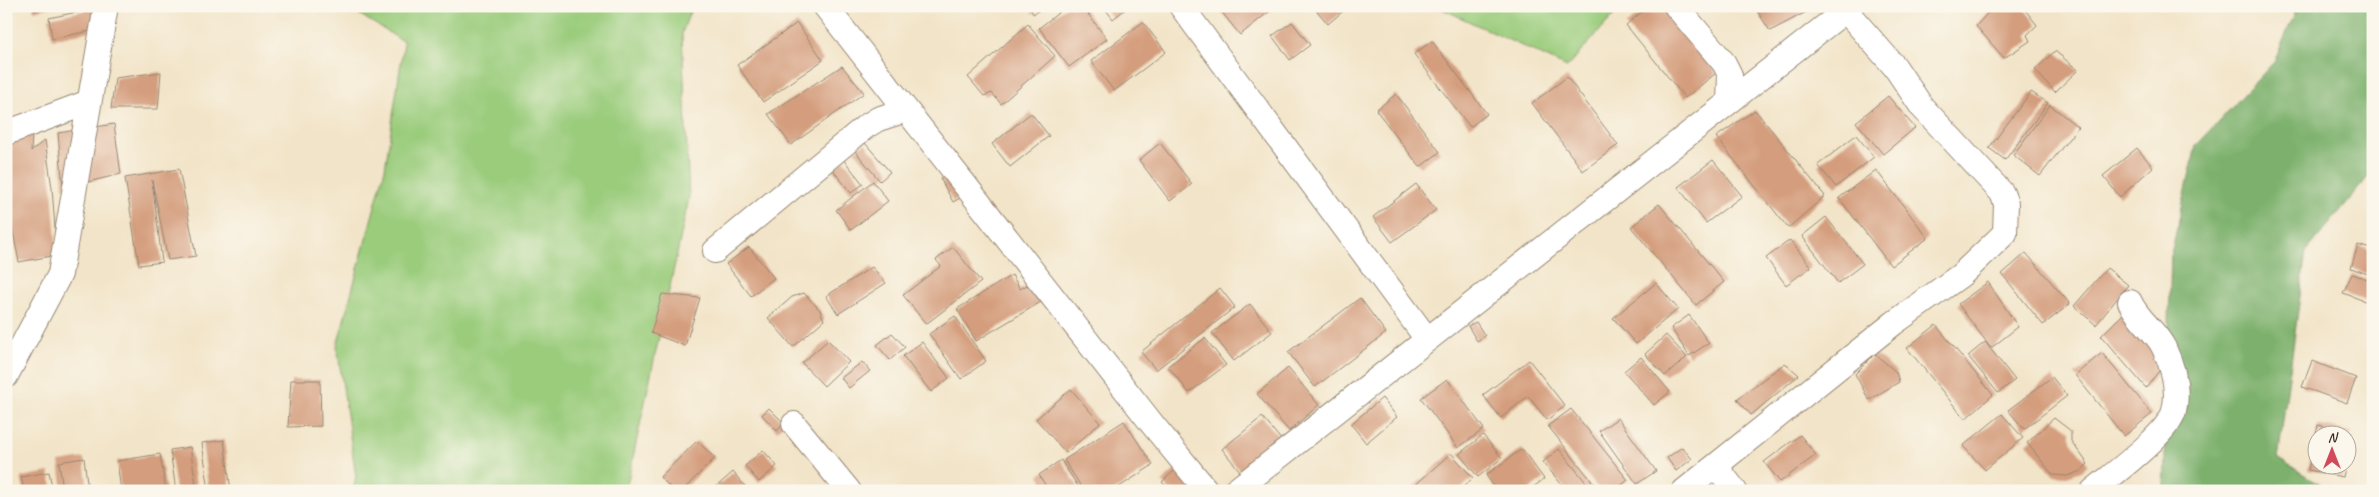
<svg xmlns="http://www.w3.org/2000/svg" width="2379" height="497" font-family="Caveat,sans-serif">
  <rect width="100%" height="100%" fill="#fbf7ec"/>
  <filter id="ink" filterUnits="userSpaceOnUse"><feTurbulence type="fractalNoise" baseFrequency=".02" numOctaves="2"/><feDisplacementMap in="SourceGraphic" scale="10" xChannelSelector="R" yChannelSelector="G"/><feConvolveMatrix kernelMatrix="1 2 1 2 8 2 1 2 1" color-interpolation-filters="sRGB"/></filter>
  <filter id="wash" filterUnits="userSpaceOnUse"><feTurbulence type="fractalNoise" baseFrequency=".0096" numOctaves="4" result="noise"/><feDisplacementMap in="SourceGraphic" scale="20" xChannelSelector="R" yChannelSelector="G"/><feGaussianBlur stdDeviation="1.12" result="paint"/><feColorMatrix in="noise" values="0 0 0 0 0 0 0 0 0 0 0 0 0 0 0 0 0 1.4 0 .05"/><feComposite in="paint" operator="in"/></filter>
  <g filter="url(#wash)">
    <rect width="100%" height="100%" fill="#f2e4c8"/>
    <!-- green -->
    <path fill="#9acc7c" stroke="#6a7b4d" d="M 346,6 L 692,6 L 682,33 L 689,198 L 627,485 L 629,491 L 353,491 L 356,477 L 337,346 L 385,169 L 404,42 Z
      M 1436,6 L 1622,6 L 1567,67 Z"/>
    <!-- forest -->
    <path fill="#7bb06c" stroke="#5b6d45" d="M 2298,6 L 2373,6 L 2373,171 L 2306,252 L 2278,458 L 2330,491 L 2164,491 L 2171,254 L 2196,146 L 2274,62 Z"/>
    <g id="blocks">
      <!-- building -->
      <path fill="#d49d7d" d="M 33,6 L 52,6 L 52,7 L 34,11 Z
        M 1029,6 L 1046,6 L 1033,14 Z
        M 1067,6 L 1082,6 L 1107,39 L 1069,67 L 1039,28 Z
        M 1103,6 L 1129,6 L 1113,19 Z
        M 1217,6 L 1276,6 L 1240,35 Z
        M 1313,6 L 1349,6 L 1328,24 Z
        M 1649,6 L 1661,6 L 1716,73 L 1685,98 L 1626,25 Z
        M 1754,6 L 1807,6 L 1810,10 L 1770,31 Z
        M 1994,6 L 2004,9 L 2007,6 L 2022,6 L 2037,25 L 2027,35 L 2030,41 L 2004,58 L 1976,26 Z
        M 96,8 L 94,30 L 52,39 L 49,18 Z
        M 1143,22 L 1166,52 L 1114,91 L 1091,61 Z
        M 1292,22 L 1310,45 L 1290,60 L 1272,36 Z
        M 797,23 L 823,60 L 763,102 L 737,65 Z
        M 1028,24 L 1055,56 L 1001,104 L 992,93 L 984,96 L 968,77 Z
        M 1432,41 L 1487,114 L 1470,127 L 1414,54 Z
        M 2055,51 L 2078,70 L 2055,92 L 2035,70 Z
        M 842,66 L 864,93 L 791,145 L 768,114 Z
        M 161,72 L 158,109 L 111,109 L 115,78 Z
        M 1567,77 L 1618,145 L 1583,171 L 1532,103 Z
        M 2031,92 L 2048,103 L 2005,160 L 1989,148 Z
        M 1396,94 L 1440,152 L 1420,167 L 1376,110 Z
        M 1888,96 L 1915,128 L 1883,154 L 1856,122 Z
        M 2050,105 L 2078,127 L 2040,176 L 2013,155 Z
        M 1755,110 L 1825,196 L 1788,228 L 1716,137 Z
        M 1031,113 L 1049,136 L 1010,167 L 992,144 Z
        M 114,124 L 121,174 L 63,188 L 58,133 Z
        M 32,135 L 31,151 L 45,140 L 52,188 L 57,255 L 19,262 L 6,196 L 7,138 Z
        M 1856,135 L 1874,157 L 1836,187 L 1818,165 Z
        M 865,143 L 890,172 L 880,181 L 855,151 Z
        M 1160,143 L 1192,184 L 1170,201 L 1139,160 Z
        M 2137,148 L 2153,167 L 2120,197 L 2103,176 Z
        M 844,160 L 863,184 L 851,193 L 832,169 Z
        M 1713,160 L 1742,196 L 1706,223 L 1678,187 Z
        M 179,169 L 196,256 L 168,260 L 152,180 L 162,262 L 139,265 L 125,178 Z
        M 1876,170 L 1928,238 L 1891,266 L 1839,198 Z
        M 951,172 L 971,192 L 953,202 L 940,178 Z
        M 873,181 L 888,201 L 851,230 L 836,210 Z
        M 1416,184 L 1436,210 L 1392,242 L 1373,217 Z
        M 1659,204 L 1724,282 L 1696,305 L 1631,227 Z
        M 1826,217 L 1863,264 L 1838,283 L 1802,236 Z
        M 1790,240 L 1811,267 L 1786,285 L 1766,258 Z
        M 2358,245 L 2373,250 L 2373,276 L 2351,268 Z
        M 749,247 L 774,278 L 751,296 L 726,264 Z
        M 953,247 L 981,282 L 926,324 L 903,295 L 941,266 L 936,260 Z
        M 2026,253 L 2070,304 L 2043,325 L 2002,274 Z
        M 872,267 L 886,283 L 838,314 L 826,296 Z
        M 2107,268 L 2128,285 L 2096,325 L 2074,306 Z
        M 2352,274 L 2373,281 L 2373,304 L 2343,293 Z
        M 1012,275 L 1020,289 L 1033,282 L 1044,300 L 976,341 L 957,309 Z
        M 1988,282 L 2018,327 L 1991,348 L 1958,304 Z
        M 1656,283 L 1678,309 L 1636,344 L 1613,318 Z
        M 1220,288 L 1235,307 L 1156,370 L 1141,352 Z
        M 804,293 L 820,310 L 824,320 L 793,347 L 768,318 L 792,297 Z
        M 662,294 L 700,298 L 685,346 L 651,333 Z
        M 1360,298 L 1386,333 L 1315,387 L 1288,352 Z
        M 1250,304 L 1272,332 L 1234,361 L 1212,333 Z
        M 2125,312 L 2165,363 L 2146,388 L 2101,336 Z
        M 1689,315 L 1709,343 L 1689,356 L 1671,328 Z
        M 955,316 L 986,361 L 961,379 L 929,334 Z
        M 1476,322 L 1485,336 L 1477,341 L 1468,326 Z
        M 1936,325 L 1993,395 L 1965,419 L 1907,348 Z
        M 892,333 L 905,347 L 890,360 L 877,345 Z
        M 1666,335 L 1687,357 L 1665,376 L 1645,354 Z
        M 1205,338 L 1226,365 L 1189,393 L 1168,366 Z
        M 828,340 L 849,362 L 824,386 L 802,363 Z
        M 922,342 L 949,378 L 931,392 L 903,356 Z
        M 1985,342 L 2015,380 L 1998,393 L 1968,356 Z
        M 2102,353 L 2152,414 L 2124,436 L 2075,375 Z
        M 1875,354 L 1896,372 L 1899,382 L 1869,400 L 1855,374 Z
        M 1641,357 L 1670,392 L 1654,405 L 1624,371 Z
        M 1529,360 L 1565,406 L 1547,420 L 1528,396 L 1501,418 L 1483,395 Z
        M 2312,361 L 2356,378 L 2347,403 L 2302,387 Z
        M 862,362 L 870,371 L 849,388 L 841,378 Z
        M 1785,363 L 1799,375 L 1751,415 L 1737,399 Z
        M 1288,368 L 1319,405 L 1289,431 L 1257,394 Z
        M 2052,377 L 2067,396 L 2024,429 L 2008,410 Z
        M 1447,379 L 1484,429 L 1458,448 L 1421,398 Z
        M 291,380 L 320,380 L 321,426 L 288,427 Z
        M 1071,389 L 1100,423 L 1066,453 L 1036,419 Z
        M 1382,398 L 1397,417 L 1366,443 L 1351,424 Z
        M 769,408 L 784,423 L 777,431 L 762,415 Z
        M 1571,409 L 1628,480 L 1614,491 L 1600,491 L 1548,426 Z
        M 2002,414 L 2023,438 L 1985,470 L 1963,446 Z
        M 1262,417 L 1284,443 L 1244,476 L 1222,449 Z
        M 1618,418 L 1656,471 L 1637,484 L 1599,431 Z
        M 2054,418 L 2071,431 L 2071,441 L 2088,464 L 2081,471 L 2067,476 L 2053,475 L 2027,443 Z
        M 1124,421 L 1153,465 L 1113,491 L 1084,491 L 1064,460 Z
        M 2318,425 L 2352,432 L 2347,456 L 2346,434 L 2316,434 L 2316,464 L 2346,464 L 2343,477 L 2308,470 Z
        M 1483,435 L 1502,458 L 1478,477 L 1459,454 Z
        M 1800,435 L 1816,455 L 1780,482 L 1764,462 Z
        M 224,440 L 231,491 L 209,491 L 202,443 Z
        M 697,441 L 715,458 L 682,491 L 674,491 L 660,477 Z
        M 190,447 L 197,491 L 176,491 L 170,450 Z
        M 1682,447 L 1692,459 L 1676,471 L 1667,458 Z
        M 1522,449 L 1544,479 L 1528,491 L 1497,491 L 1486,475 Z
        M 1559,449 L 1593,491 L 1567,491 L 1543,462 Z
        M 763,450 L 777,466 L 759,482 L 745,466 Z
        M 1451,453 L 1473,478 L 1462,488 L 1464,491 L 1416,491 L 1413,487 Z
        M 160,454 L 166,491 L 121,491 L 117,461 Z
        M 84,458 L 88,491 L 63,491 L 59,462 Z
        M 1061,460 L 1081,491 L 1049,491 L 1039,475 Z
        M 1176,469 L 1195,491 L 1170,491 L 1162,482 Z
        M 49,472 L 53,491 L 24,491 L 21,477 Z
        M 733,472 L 749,491 L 720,491 L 716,487 Z"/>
    </g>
  </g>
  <g filter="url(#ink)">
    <use href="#blocks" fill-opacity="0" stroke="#968773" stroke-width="1"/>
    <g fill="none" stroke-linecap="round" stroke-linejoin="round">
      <!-- minor casing -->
      <g stroke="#968773" stroke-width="26">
        <path id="minor" d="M 825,6 L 1153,425 L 1207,491
          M 1181,6 L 1427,339
          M 1676,6 L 1724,63 L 1730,75 L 1729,101
          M 6,133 L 89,102
          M 715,251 L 865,127 L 878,119 L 906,110
          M 6,376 L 60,274 L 106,6
          M 794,424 L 849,491
          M 1716,466 L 1735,491
          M 1235,491 L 1851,6
          M 1684,491 L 1894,323 L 1961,275 L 2005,233 L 2006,204 L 2002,193 L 1922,107 L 1895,67 L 1846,11
          M 2093,491 C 2113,474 2168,434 2174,411 C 2179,390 2173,367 2164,348 C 2156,331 2138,320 2130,302"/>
      </g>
      <!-- minor -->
      <use href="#minor" stroke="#fff" stroke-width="24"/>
    </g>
  </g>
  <!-- margin -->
  <rect width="2379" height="497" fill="none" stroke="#fbf7ec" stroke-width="25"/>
  <!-- north arrow -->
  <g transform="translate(2332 450)"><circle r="24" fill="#fbf7ec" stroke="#aea59a"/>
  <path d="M0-4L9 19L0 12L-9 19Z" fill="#d1495b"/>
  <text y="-8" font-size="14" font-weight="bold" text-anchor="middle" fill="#3b2a1e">N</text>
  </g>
</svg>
